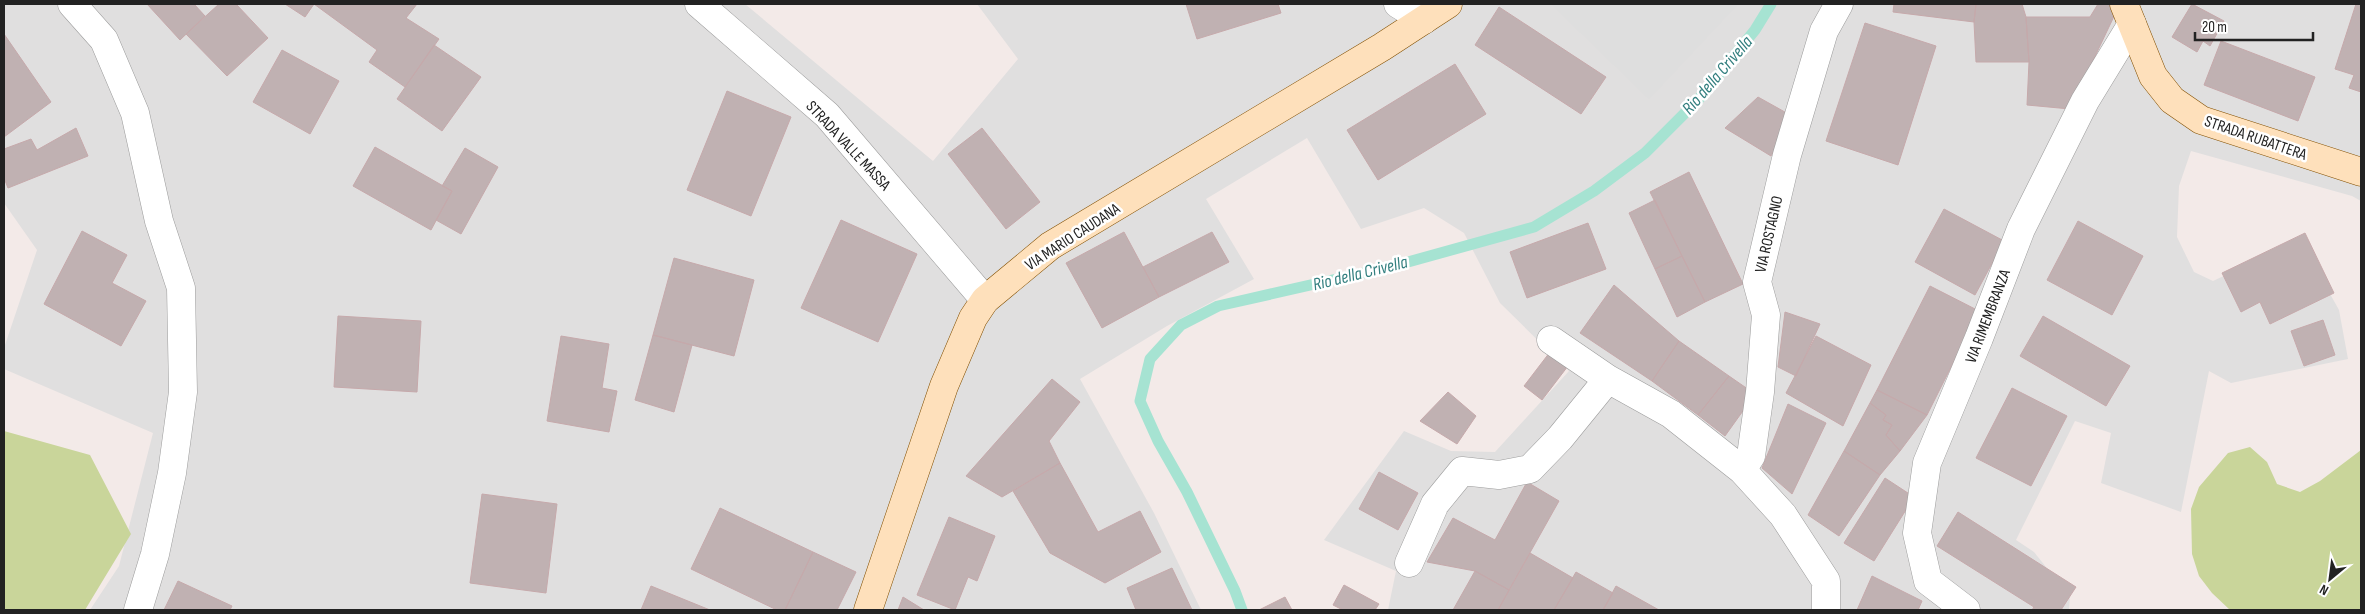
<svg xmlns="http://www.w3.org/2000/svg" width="2365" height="614" font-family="'Sofia Sans Condensed',sans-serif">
  <rect width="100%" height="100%" fill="#f3eae8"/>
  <!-- residential -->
  <path fill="#e0dfdf" d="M 4,4 L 745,4 L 933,161 L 1018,59 L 977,4 L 2361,4 L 2361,201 L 2352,196 L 2191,151 L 2179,186 L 2177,237 L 2194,272 L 2213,281 L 2300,240 L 2339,310 L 2348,359 L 2231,383 L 2209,371 L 2181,512 L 2101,483 L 2111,433 L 2075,421 L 2016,540 L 2034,552 L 2070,597 L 2069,610 L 1388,610 L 1396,571 L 1324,540 L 1404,431 L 1451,451 L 1495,452 L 1569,371 L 1500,303 L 1464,233 L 1424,208 L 1361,229 L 1307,138 L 1206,199 L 1254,279 L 1167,326 L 1080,379 L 1154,513 L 1201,610 L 90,610 L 119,566 L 153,433 L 4,369 L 4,348 L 37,250 L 4,203 Z"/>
  <!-- forest -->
  <path fill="#c9d59a" d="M 4,431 L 90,455 L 131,534 L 85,610 L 4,610 Z
    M 2250,447 L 2267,462 L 2277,484 L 2300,492 L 2320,481 L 2361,450 L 2361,610 L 2230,610 L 2212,593 L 2199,576 L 2192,554 L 2191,509 L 2199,487 L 2228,453 Z"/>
  <!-- parking -->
  <path fill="#dedede" d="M 1551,4 L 1738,4 L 1649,99 Z"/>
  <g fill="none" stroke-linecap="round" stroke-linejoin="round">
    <!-- stream -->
    <path stroke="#a6e3d2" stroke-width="11" d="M 1242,610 L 1235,591 L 1187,492 L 1158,441 L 1140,401 L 1150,359 L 1181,325 L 1218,306 L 1390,267 L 1534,227 L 1594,191 L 1645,153 L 1698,100 L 1755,30 L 1771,4"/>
  </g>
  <!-- building -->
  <path fill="#c0b1b2" stroke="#c6a9ab" d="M 147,4 L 194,4 L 205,16 L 180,40 Z
    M 219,4 L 236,4 L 268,38 L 227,76 L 186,34 Z
    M 285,4 L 417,4 L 406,18 L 439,39 L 405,87 L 369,62 L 377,50 L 314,4 L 305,17 Z
    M 1186,4 L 1278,4 L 1281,13 L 1197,39 Z
    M 1894,4 L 1976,4 L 1974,22 L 1893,12 Z
    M 1976,4 L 2022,4 L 2026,17 L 2029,62 L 1976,62 L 1974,22 Z
    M 2098,4 L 2114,4 L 2117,10 L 2070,109 L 2027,105 L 2029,62 L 2026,17 L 2090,17 Z
    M 2192,4 L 2224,21 L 2210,46 L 2203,41 L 2197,52 L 2172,37 Z
    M 2356,4 L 2361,4 L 2361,92 L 2349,88 L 2354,75 L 2335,69 Z
    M 1499,7 L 1606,77 L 1581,114 L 1475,45 Z
    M 1865,23 L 1936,46 L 1898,165 L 1826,141 Z
    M 4,34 L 51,102 L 4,137 Z
    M 2221,41 L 2315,77 L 2298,121 L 2204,85 Z
    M 434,45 L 481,77 L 442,131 L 397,99 Z
    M 282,50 L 339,81 L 310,134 L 253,102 Z
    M 1455,64 L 1486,114 L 1378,180 L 1347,130 Z
    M 727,91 L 791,117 L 751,216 L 687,190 Z
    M 1758,97 L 1792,116 L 1771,156 L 1725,128 Z
    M 76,128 L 88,156 L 8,188 L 4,178 L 4,149 L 31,139 L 37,150 Z
    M 982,128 L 1040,202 L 1006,229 L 948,154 Z
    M 375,147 L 452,191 L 431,230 L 353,186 Z
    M 465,148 L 498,167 L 461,234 L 436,220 L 452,191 L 442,186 Z
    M 1689,172 L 1743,284 L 1705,302 L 1650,192 Z
    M 1655,200 L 1682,256 L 1655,269 L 1629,213 Z
    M 1944,209 L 2004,241 L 1975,295 L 1915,262 Z
    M 841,220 L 917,254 L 878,342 L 801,308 Z
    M 2078,221 L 2143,256 L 2112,315 L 2047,280 Z
    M 1588,223 L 1606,269 L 1527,298 L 1510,252 Z
    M 82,231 L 127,255 L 112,283 L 146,301 L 121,346 L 44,304 Z
    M 1124,232 L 1159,297 L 1102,328 L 1066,263 Z
    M 1212,232 L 1229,262 L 1159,297 L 1143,267 Z
    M 2305,233 L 2334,293 L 2270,324 L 2260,302 L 2241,312 L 2222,273 Z
    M 1682,256 L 1705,302 L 1677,317 L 1655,269 Z
    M 674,258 L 754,280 L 734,356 L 653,335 Z
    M 1614,285 L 1679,341 L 1652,381 L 1580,333 Z
    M 1930,286 L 1979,311 L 1927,415 L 1877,390 Z
    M 1785,312 L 1820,324 L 1796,376 L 1778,367 Z
    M 338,316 L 421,321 L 417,392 L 334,387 Z
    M 2043,316 L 2130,366 L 2106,406 L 2020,356 Z
    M 2323,320 L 2335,355 L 2304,366 L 2291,331 Z
    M 653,335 L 692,345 L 674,412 L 635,400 Z
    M 561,336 L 609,344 L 602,388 L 617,391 L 609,432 L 547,421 Z
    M 1816,336 L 1871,365 L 1843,426 L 1786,393 Z
    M 1679,341 L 1729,376 L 1698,415 L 1652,381 Z
    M 1550,352 L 1568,366 L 1542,400 L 1524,386 Z
    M 1729,376 L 1755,394 L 1725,436 L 1698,415 Z
    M 1052,379 L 1080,402 L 1049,441 L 1060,463 L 1002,497 L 966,476 Z
    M 2012,388 L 2067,416 L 2031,486 L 1976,458 Z
    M 1877,390 L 1927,415 L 1900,451 L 1886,435 L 1892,425 L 1883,420 L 1886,415 L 1870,403 Z
    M 1448,392 L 1476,416 L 1457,444 L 1420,421 Z
    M 1870,403 L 1886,415 L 1883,420 L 1892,425 L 1886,435 L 1900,451 L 1880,475 L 1844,451 Z
    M 1788,404 L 1826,423 L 1792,494 L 1762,468 Z
    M 1844,451 L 1880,475 L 1839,536 L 1808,515 Z
    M 1060,463 L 1098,532 L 1140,511 L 1161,552 L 1105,583 L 1050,553 L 1013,491 Z
    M 1379,472 L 1418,493 L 1398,530 L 1359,509 Z
    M 1885,478 L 1914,497 L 1874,561 L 1844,543 Z
    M 1527,482 L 1559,501 L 1509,590 L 1475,571 L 1427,562 L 1453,518 L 1495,540 Z
    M 482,494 L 557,504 L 546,593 L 470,583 Z
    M 720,508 L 813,552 L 785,610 L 777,610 L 691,569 Z
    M 1958,512 L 2076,587 L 2061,610 L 2032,610 L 2034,607 L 1937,546 Z
    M 949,517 L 995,536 L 977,581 L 968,577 L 955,610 L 917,595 Z
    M 813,552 L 856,572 L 837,610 L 785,610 Z
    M 1530,553 L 1573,578 L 1554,610 L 1498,610 Z
    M 1172,568 L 1192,610 L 1136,610 L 1127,588 Z
    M 1475,571 L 1509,590 L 1498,610 L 1453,610 Z
    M 1576,572 L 1613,593 L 1603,610 L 1554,610 Z
    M 1872,576 L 1922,601 L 1918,610 L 1857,610 Z
    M 178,581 L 232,606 L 230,610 L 164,610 Z
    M 1344,585 L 1379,604 L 1375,610 L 1343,610 L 1333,605 Z
    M 651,586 L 710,610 L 641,610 Z
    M 1616,586 L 1659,610 L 1603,610 Z
    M 903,597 L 924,610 L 898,610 Z
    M 1285,597 L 1292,610 L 1259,610 Z"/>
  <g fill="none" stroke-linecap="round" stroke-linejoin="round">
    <!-- street casing -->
    <g stroke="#9c9c9c" stroke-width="29">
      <path id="street" d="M 72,4 L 104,40 L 135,113 L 159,221 L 181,288 L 183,392 L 172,473 L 155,554 L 138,610
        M 699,4 L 827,115 L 985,300
        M 1398,4 L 1424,20
        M 1551,340 L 1608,379 L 1671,414 L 1742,470
        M 1409,563 L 1435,504 L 1462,471 L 1499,475 L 1530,469 L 1560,438 L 1608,379
        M 1826,610 L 1826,581 L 1783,515 L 1742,470 L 1751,456 L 1760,392 L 1766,315 L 1757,282 L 1787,155 L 1824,31 L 1839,4
        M 1966,610 L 1928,581 L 1917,533 L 1927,463 L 1979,338 L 2021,229 L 2085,101 L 2132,24"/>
    </g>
    <!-- secondary casing -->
    <g stroke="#824f00" stroke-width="29">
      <path id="secondary" d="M 2124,4 L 2153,76 L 2172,100 L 2201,120 L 2361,172
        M 868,610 L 944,386 L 973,318 L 985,300 L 1050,246 L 1382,47 L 1448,4"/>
    </g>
    <!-- street -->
    <use href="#street" stroke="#fff" stroke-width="28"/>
    <!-- secondary -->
    <use href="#secondary" stroke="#fee0bb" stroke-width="28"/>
  </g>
  <g text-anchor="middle" stroke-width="5" stroke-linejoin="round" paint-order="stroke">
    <!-- street labels -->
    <g font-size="16" fill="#222" stroke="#fff">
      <text transform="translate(2256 137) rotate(19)" y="6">STRADA RUBATTERA</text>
      <text transform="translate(849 145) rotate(47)" y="6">STRADA VALLE MASSA</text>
      <text transform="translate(1768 234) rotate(-77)" y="6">VIA ROSTAGNO</text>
      <text transform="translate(1072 236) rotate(-33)" y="6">VIA MARIO CAUDANA</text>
      <text transform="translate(1987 316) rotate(-69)" y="6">VIA RIMEMBRANZA</text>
    </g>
    <!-- water labels -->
    <g font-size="18" font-style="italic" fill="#337f7f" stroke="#fff">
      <text transform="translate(1717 75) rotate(-49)" y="6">Rio della Crivella</text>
      <text transform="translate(1360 273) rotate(-14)" y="6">Rio della Crivella</text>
    </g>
  </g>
  <!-- border -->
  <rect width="2365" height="614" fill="none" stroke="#222222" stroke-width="10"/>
  <!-- north arrow -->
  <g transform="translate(2330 579) rotate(209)" stroke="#ffffff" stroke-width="4" paint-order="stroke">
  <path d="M0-4L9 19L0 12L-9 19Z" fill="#222222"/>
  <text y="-8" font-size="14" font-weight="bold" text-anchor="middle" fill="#222222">N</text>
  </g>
  <!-- scale -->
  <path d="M2195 32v8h118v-8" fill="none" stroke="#222222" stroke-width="2.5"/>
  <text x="2202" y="32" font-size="15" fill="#222222" stroke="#ffffff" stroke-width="4" paint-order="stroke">20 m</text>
</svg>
